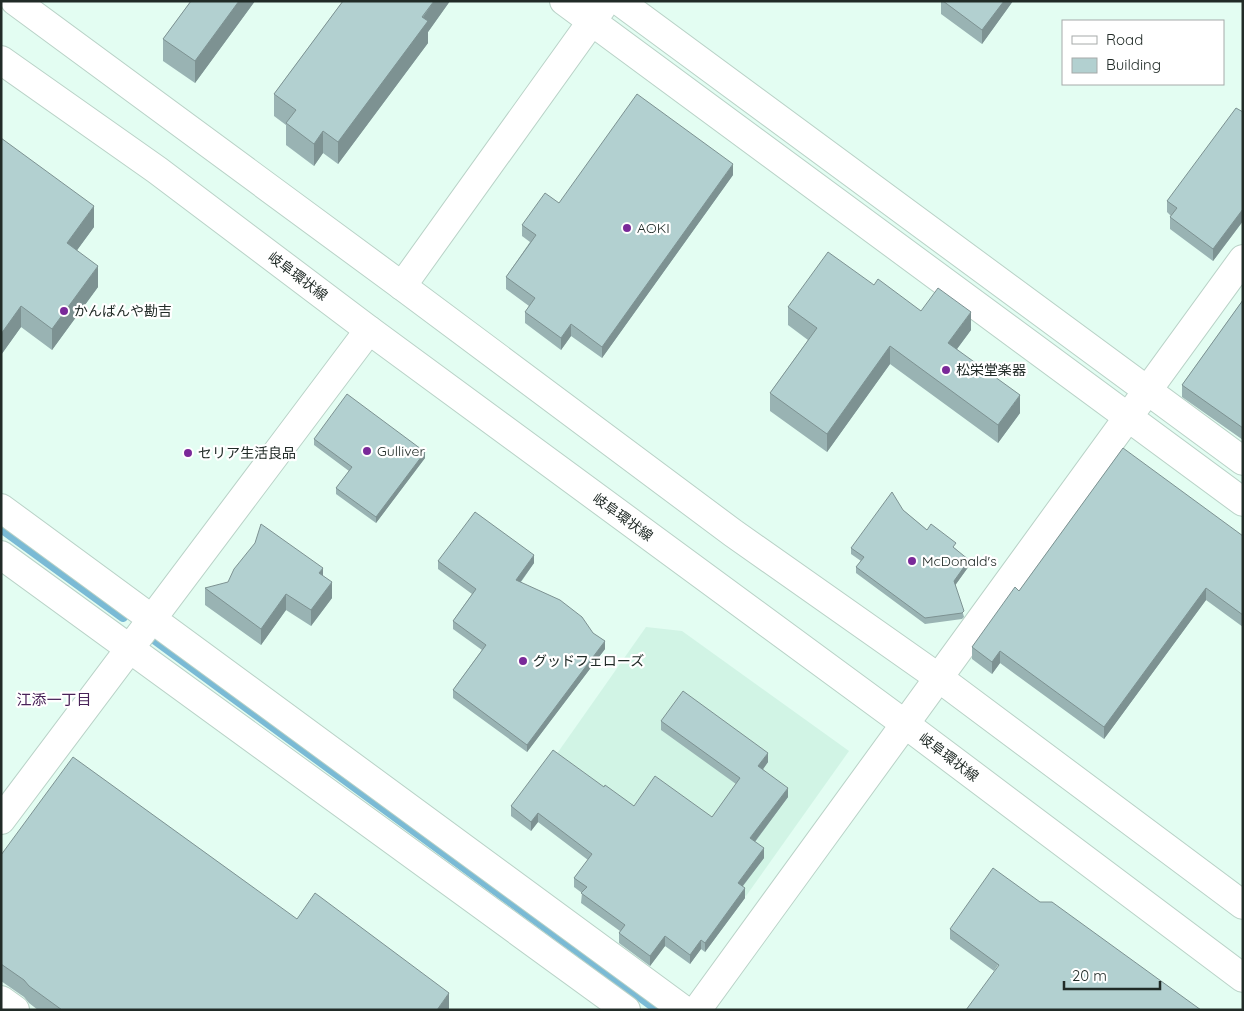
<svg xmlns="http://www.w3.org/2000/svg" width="1244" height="1011" font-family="Quicksand,'Noto Sans JP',sans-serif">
  <rect width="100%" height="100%" fill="#e3fdf2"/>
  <!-- built -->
  <path fill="#d1f4e5" d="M 646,627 L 682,631 L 849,751 L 746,896 L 556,755 Z"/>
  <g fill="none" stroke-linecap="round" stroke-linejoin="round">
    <!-- stream -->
    <path stroke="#7abad5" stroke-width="10" d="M 1,528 L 123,617
      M 154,639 L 657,1009"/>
    <!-- street casing -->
    <g stroke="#b9d2c7" stroke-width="30">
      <path id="street" d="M 564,1 L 1243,502
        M 619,1 L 1243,461
        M 402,286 L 602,7
        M 1,508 L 684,1010
        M 1,555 L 626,1010
        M 1,820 L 369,330
        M 1,1000 L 15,1010
        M 697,1010 L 1243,259"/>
    </g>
    <!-- primary casing -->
    <g stroke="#b9d2c7" stroke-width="30">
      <path id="primary" d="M 15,1 L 402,286 L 733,533 L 939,678 L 1243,905
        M 1,60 L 157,170 L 369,330 L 905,724 L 1243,978"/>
    </g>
    <!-- street -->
    <use href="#street" stroke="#fff" stroke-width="28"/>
    <!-- primary -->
    <use href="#primary" stroke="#fff" stroke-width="28"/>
  </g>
  <!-- wall -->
  <path fill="#99b3b3" d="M 191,1 L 255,1 L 195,83 L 163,61 L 163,39 Z
    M 343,1 L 450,1 L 428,32 L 428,43 L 338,164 L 323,153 L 314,166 L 286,145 L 286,125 L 274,116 L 274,94 Z
    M 941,1 L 1013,1 L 982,44 L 941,14 Z
    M 1243,112 L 1243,221 L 1213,261 L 1170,229 L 1170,217 L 1171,216 L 1167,212 L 1167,201 Z
    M 1,138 L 94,227 L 77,250 L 98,287 L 52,350 L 21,327 L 1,355 Z
    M 733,175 L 602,358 L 571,336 L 561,350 L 525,323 L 525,312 L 529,306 L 506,289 L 506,277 L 530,242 L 522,236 L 522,225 L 559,203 Z
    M 874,285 L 921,311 L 971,330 L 957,349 L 1020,413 L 998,443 L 890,364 L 827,452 L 770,411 L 770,393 L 808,340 L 788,325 L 788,307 Z
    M 1243,300 L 1243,440 L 1182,397 L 1182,385 Z
    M 314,439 L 425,458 L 376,523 L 336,494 L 336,488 L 349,471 L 314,445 Z
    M 903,510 L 927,530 L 956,549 L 969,566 L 955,585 L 964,617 L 962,619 L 925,624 L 856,573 L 856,567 L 861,561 L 851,554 L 851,548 Z
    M 1243,536 L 1243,627 L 1206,600 L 1104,739 L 1000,663 L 992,674 L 972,659 L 972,647 L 1019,591 Z
    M 438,561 L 534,563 L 521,582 L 605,649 L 527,752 L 453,698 L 453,690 L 482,650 L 453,629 L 453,621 L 472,594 L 438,569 Z
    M 323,576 L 332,598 L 311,626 L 286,610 L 261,645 L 205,605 L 205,588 Z
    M 661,721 L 768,762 L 763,769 L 788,797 L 755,842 L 764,858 L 743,886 L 745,898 L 705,952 L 701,949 L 690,964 L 665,946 L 650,966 L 619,943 L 619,933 L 620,931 L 581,903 L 582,893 L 574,887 L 574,878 L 588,860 L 538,822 L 531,831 L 511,816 L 511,806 L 604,787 L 634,806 L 712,817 L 736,784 L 661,730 Z
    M 1,855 L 297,919 L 449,1010 L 38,1010 L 29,1003 L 24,997 L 1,981 Z
    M 1040,902 L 994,971 L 950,939 L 950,929 Z"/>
  <!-- shaded-wall -->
  <path fill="#7d9292" d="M 239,1 L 255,1 L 195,83 L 195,61 Z
    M 434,1 L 450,1 L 428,32 L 428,43 L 338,164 L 338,142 Z
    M 1004,1 L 1013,1 L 982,44 L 982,30 Z
    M 323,131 L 323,153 L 314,166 L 314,144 Z
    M 733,164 L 733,175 L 602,358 L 602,347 Z
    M 94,206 L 94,227 L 67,264 L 67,243 Z
    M 1243,209 L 1243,221 L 1213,261 L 1213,249 Z
    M 98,266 L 98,287 L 52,350 L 52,329 Z
    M 21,306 L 21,327 L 1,355 L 1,334 Z
    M 971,312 L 971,330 L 948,361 L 948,343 Z
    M 571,324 L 571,336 L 561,350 L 561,338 Z
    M 890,346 L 890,364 L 827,452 L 827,434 Z
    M 1020,395 L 1020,413 L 998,443 L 998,425 Z
    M 425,452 L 425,458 L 376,523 L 376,517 Z
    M 534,555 L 534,563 L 516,588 L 516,580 Z
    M 969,560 L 969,566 L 954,587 L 954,581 Z
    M 323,568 L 323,584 L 319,573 Z
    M 332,582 L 332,598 L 311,626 L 311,610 Z
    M 1206,588 L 1206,600 L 1104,739 L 1104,727 Z
    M 286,594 L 286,610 L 261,645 L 261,629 Z
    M 605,641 L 605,649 L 527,752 L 527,745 Z
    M 1000,651 L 1000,663 L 992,674 L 992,662 Z
    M 768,753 L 768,762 L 758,776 L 758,766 Z
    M 788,788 L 788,797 L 750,848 L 750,838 Z
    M 538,813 L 538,822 L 531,831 L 531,822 Z
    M 764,848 L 764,858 L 738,892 L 738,883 Z
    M 745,888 L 745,898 L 705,952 L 705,943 Z
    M 665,936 L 665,946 L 650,966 L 650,956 Z
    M 701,940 L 701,949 L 690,964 L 690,955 Z
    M 449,993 L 449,1010 L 437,1010 Z"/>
  <!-- building -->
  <path fill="#b2d0d0" stroke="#7d9292" d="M 191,1 L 239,1 L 195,61 L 163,39 Z
    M 343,1 L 434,1 L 422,17 L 428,21 L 338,142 L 323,131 L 314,144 L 286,123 L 296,110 L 274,94 Z
    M 943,1 L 1004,1 L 982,30 Z
    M 637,94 L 733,164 L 602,347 L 571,324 L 561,338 L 525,312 L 535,298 L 506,277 L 536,235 L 522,225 L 545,193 L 559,203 Z
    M 1236,108 L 1243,112 L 1243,209 L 1213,249 L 1170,217 L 1177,208 L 1167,201 Z
    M 1,138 L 94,206 L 67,243 L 98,266 L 52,329 L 21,306 L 1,334 Z
    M 828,252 L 874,285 L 878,279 L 921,311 L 938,288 L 971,312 L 948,343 L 1020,395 L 998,425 L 890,346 L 827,434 L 770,393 L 817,328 L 788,307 Z
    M 1243,300 L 1243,428 L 1182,385 Z
    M 347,394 L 425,452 L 376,517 L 336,488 L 352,467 L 314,439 Z
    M 1123,448 L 1243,536 L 1243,615 L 1206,588 L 1104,727 L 1000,651 L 992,662 L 972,647 L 1015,587 L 1019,591 Z
    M 892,492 L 903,510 L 927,530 L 931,524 L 956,543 L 953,547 L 969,560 L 954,581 L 964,611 L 962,613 L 925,618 L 856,567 L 864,557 L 851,548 Z
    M 475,512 L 534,555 L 516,580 L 560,600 L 582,617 L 593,633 L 605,641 L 527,745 L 453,690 L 486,645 L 453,621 L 476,589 L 438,561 Z
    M 261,524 L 323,568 L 319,573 L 332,582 L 311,610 L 286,594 L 261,629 L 205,588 L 228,582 L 234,569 L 255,543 Z
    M 683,691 L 768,753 L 758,766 L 788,788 L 750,838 L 764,848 L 738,883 L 745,888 L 705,943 L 701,940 L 690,955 L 665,936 L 650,956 L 619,933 L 625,925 L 581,893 L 587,887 L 574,878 L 592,854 L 538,813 L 531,822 L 511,806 L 553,750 L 604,787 L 605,785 L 634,806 L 655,776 L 712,817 L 740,778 L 661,721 Z
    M 73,757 L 297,919 L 315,893 L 449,993 L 437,1010 L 62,1010 L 29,986 L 24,980 L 1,964 L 1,855 Z
    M 993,868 L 1040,902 L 1052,902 L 1201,1010 L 966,1010 L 999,965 L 950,929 Z"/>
  <!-- markers -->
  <g fill="#7a2999" stroke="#fff" stroke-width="2">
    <circle cx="627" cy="228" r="5"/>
    <circle cx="64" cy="311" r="5"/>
    <circle cx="946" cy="370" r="5"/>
    <circle cx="367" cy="451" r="5"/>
    <circle cx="188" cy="453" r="5"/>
    <circle cx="912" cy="561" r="5"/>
    <circle cx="523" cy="661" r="5"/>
  </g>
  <g text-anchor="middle" stroke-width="4.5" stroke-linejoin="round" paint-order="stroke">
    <!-- poi labels -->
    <g font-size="14" fill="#212b27" stroke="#fff" text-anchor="start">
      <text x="637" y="233">AOKI</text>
      <text x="74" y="316">かんばんや勘吉</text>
      <text x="956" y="375">松栄堂楽器</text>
      <text x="377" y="456">Gulliver</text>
      <text x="198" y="458">セリア生活良品</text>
      <text x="922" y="566">McDonald's</text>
      <text x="533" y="666">グッドフェローズ</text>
    </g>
    <!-- street labels -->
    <g font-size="14" fill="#212b27" stroke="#fff">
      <text transform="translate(298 276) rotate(37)" y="5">岐阜環状線</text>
      <text transform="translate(623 517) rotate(36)" y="5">岐阜環状線</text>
      <text transform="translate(949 757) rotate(37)" y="5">岐阜環状線</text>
    </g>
    <!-- neighbourhood labels -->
    <g font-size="15" fill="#482258" stroke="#fff">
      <text x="54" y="705">江添一丁目</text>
    </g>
  </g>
  <!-- border -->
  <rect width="1244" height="1011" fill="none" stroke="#212b27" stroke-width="5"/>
  <!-- legend -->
  <rect x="1062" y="20" width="162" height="65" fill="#ffffff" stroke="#a6aaa9"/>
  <rect x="1072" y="36" width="25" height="8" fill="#ffffff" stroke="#a6aaa9"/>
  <text x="1106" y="45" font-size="15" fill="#212b27">Road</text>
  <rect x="1072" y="58" width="25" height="15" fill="#b2d0d0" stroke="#a6aaa9"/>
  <text x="1106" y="70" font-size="15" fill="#212b27">Building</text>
  <!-- scale -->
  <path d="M1064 981v8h96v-8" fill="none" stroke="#212b27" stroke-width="2.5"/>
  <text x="1072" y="981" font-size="15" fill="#212b27" stroke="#ffffff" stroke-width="4" paint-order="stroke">20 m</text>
</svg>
